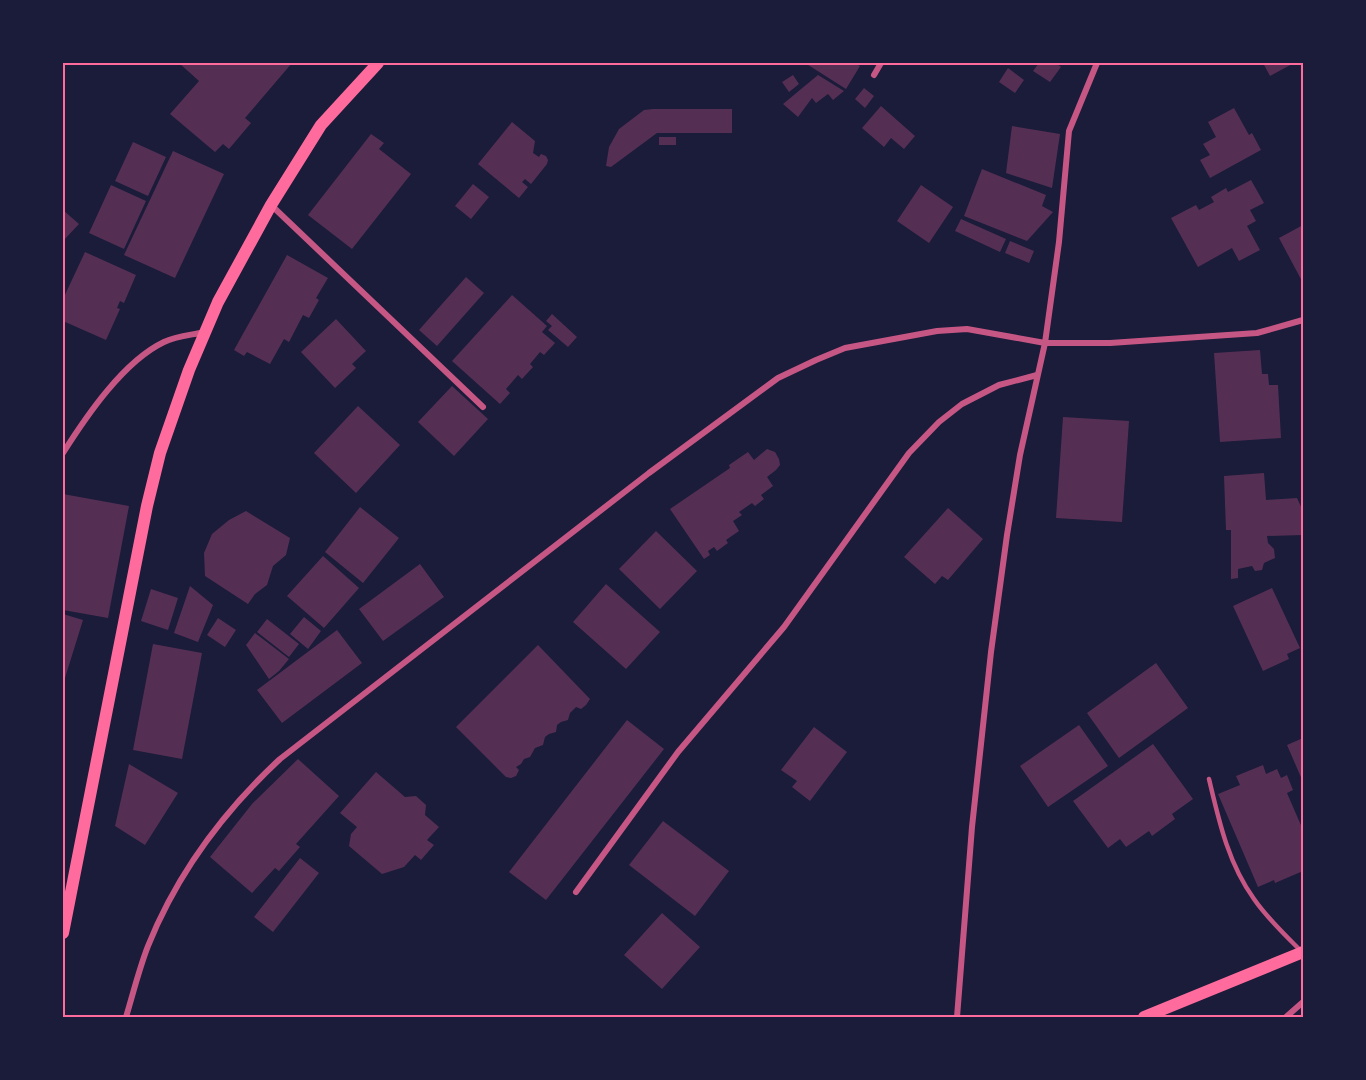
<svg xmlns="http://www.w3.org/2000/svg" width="1366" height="1080" font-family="Montserrat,sans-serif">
  <rect width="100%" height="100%" fill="#1b1b3a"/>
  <!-- building -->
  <path fill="#542f53" d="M 179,63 L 292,63 L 245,118 L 251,123 L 229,149 L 223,144 L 215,152 L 170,114 L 199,81 Z
    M 805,63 L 854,63 L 860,66 L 846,89 Z
    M 1039,63 L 1056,63 L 1061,67 L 1050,82 L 1033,71 Z
    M 1263,63 L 1294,63 L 1270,76 Z
    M 1008,68 L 1024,80 L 1015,93 L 999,82 Z
    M 793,75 L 799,84 L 789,92 L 782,82 Z
    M 818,75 L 844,91 L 833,100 L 828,94 L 816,103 L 812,98 L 798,117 L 783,104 Z
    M 864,88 L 874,96 L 865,108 L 855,99 Z
    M 881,106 L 915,136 L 904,149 L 891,138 L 884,147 L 862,128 Z
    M 1234,108 L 1249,135 L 1252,133 L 1261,150 L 1210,178 L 1200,160 L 1210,155 L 1203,144 L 1216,137 L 1208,122 Z
    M 653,109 L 732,109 L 732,133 L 657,133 L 611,167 L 606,166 L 609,147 L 619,129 L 644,110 Z
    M 512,122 L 535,141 L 533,153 L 539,157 L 541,154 L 546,156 L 548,160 L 547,164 L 531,184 L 525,179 L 522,182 L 528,187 L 519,198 L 478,164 Z
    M 1012,126 L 1060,134 L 1052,188 L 1006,173 Z
    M 371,134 L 384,143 L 379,149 L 411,174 L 352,249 L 308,215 Z
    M 659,137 L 676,137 L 676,145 L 659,145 Z
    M 133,142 L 166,157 L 148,196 L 115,181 Z
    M 173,151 L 224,174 L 175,278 L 124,255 Z
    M 982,169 L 1046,195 L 1042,206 L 1053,212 L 1027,241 L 964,216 Z
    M 1251,180 L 1264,203 L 1250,210 L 1256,221 L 1247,226 L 1260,250 L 1239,261 L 1232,248 L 1198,267 L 1171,218 L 1196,205 L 1199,210 L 1214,202 L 1211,197 L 1226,188 L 1228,192 Z
    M 473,184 L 489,197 L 471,219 L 455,206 Z
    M 111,185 L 146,201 L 124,249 L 89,233 Z
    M 921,185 L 953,207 L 929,243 L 897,221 Z
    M 63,210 L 79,224 L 63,241 Z
    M 961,219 L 1006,239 L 1000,252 L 955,231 Z
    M 1303,225 L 1303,283 L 1279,238 Z
    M 1010,241 L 1034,251 L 1029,263 L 1005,253 Z
    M 85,252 L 136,275 L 124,303 L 120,301 L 117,308 L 120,309 L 106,340 L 63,321 L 63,299 Z
    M 287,255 L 328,278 L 316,298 L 319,300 L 309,318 L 303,315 L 289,342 L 284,339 L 270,364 L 247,352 L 244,356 L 234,350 Z
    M 466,277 L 484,293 L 437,346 L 419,330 Z
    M 512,295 L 547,326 L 542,332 L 555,343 L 544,355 L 540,352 L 530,364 L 533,367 L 522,379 L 518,375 L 506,389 L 510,393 L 500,404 L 452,361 Z
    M 552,314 L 577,337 L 568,347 L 548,330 L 552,326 L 546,321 Z
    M 336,319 L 366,351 L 352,364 L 356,368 L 335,388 L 301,352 Z
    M 1260,350 L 1262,374 L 1268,374 L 1269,385 L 1278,385 L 1281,438 L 1220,442 L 1214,353 Z
    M 452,386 L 488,419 L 454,456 L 418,422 Z
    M 358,406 L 400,445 L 356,493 L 314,453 Z
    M 1063,417 L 1129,421 L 1122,522 L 1056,518 Z
    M 767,449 L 775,452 L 779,459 L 780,465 L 776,470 L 767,477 L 773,486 L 761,495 L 764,499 L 755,506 L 752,503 L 739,512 L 742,515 L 733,521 L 739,531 L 726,540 L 728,543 L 717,551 L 714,547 L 708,551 L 710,555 L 704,559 L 670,509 L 730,468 L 729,465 L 748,452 L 754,460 Z
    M 1264,473 L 1266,500 L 1297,498 L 1303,511 L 1303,535 L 1267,536 L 1268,543 L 1274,549 L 1275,558 L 1264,563 L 1262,570 L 1255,571 L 1252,566 L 1238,569 L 1238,578 L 1231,579 L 1231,530 L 1226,530 L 1224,476 Z
    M 63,494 L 129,506 L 108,618 L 63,610 Z
    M 360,507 L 399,538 L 363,583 L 325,552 Z
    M 948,508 L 983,539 L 948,580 L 942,576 L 935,584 L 904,557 Z
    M 246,511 L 290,538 L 286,555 L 273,566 L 267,585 L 255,594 L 248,604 L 205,576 L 204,553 L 212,534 L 229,520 Z
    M 656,531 L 697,571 L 660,609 L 619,569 Z
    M 323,556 L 359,588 L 324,628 L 287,596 Z
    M 420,564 L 444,597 L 383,641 L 359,609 Z
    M 606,584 L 660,632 L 626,669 L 573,622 Z
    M 190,586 L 213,605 L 198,642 L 174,633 Z
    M 1272,588 L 1300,648 L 1287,654 L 1289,659 L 1263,671 L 1233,606 Z
    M 151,589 L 178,598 L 168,630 L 141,621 Z
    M 63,614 L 83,620 L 65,678 L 63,677 Z
    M 304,617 L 321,631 L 308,649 L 290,634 Z
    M 218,618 L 236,630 L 225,647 L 207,635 Z
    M 267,619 L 299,644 L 289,657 L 257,632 Z
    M 337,630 L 362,663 L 282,723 L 257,690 Z
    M 255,633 L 289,659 L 279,671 L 269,679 L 246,645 Z
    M 153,644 L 202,653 L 182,759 L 133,750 Z
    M 538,645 L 590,699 L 586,705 L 581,709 L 576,707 L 570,713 L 568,720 L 561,722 L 557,725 L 556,732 L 549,734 L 545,737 L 543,745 L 535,748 L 530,757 L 524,759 L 521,764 L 516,767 L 519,770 L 516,776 L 511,778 L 506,777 L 456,727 Z
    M 1156,663 L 1188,708 L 1119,758 L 1087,713 Z
    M 627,720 L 664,749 L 546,900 L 509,872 Z
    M 1079,725 L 1108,766 L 1048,807 L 1020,766 Z
    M 814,727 L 847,752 L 810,801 L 792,787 L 797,781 L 781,770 Z
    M 1303,738 L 1303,782 L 1287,745 Z
    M 1153,744 L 1193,799 L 1172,814 L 1175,819 L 1152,836 L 1149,831 L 1126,847 L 1120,839 L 1108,848 L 1073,801 Z
    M 298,759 L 339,796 L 296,844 L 300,847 L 279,871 L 275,868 L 252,893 L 210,857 L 252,804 Z
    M 129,764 L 178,793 L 145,845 L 115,826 Z
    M 1263,765 L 1266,774 L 1277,769 L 1281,778 L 1287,775 L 1293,790 L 1287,793 L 1303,830 L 1303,871 L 1275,883 L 1274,880 L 1258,887 L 1218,794 L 1240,785 L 1236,776 Z
    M 376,772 L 405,797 L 416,796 L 426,805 L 425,815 L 439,827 L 427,840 L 434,845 L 421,860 L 415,855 L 404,867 L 382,874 L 349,846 L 351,834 L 357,827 L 340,813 Z
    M 663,821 L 729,871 L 695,916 L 629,865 Z
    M 300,858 L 319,873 L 273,932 L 254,917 Z
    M 662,913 L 700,947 L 662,989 L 624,955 Z"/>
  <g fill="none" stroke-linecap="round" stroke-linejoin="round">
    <!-- service -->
    <path stroke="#c65784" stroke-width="4.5" d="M 1209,779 C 1219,821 1228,863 1254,899 C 1267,918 1284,934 1300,950"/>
    <!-- minor -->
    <path stroke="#c65784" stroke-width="6" d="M 874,75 L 881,63
      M 271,205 L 483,407
      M 63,453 C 87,415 124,361 164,342 C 176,336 192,335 205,332
      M 576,892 L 678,752 L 784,627 L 909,453 L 939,422 L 962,404 L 999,385 L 1037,375
      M 126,1017 C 133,994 139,969 148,946 C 177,874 223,812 280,759 L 649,473 L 778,378 L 816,360 L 845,348 L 937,331 L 967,329 L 1045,343 L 1110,343 L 1257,333 L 1303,320
      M 957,1017 L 972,827 L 991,652 L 1007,535 L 1020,455 L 1045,343 L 1059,242 L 1069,131 L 1097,63
      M 1286,1017 L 1303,1002"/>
    <!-- secondary -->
    <path stroke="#ff6b9d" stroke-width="12" d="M 63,933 L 147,506 L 160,453 L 189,370 L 218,302 L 271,205 L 321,125 L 378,63
      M 1144,1017 L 1303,952"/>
  </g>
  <!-- border -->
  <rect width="1366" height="1080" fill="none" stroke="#1b1b3a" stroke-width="129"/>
  <rect x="64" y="64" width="1238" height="952" fill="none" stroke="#ff6b9d" stroke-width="2"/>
</svg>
